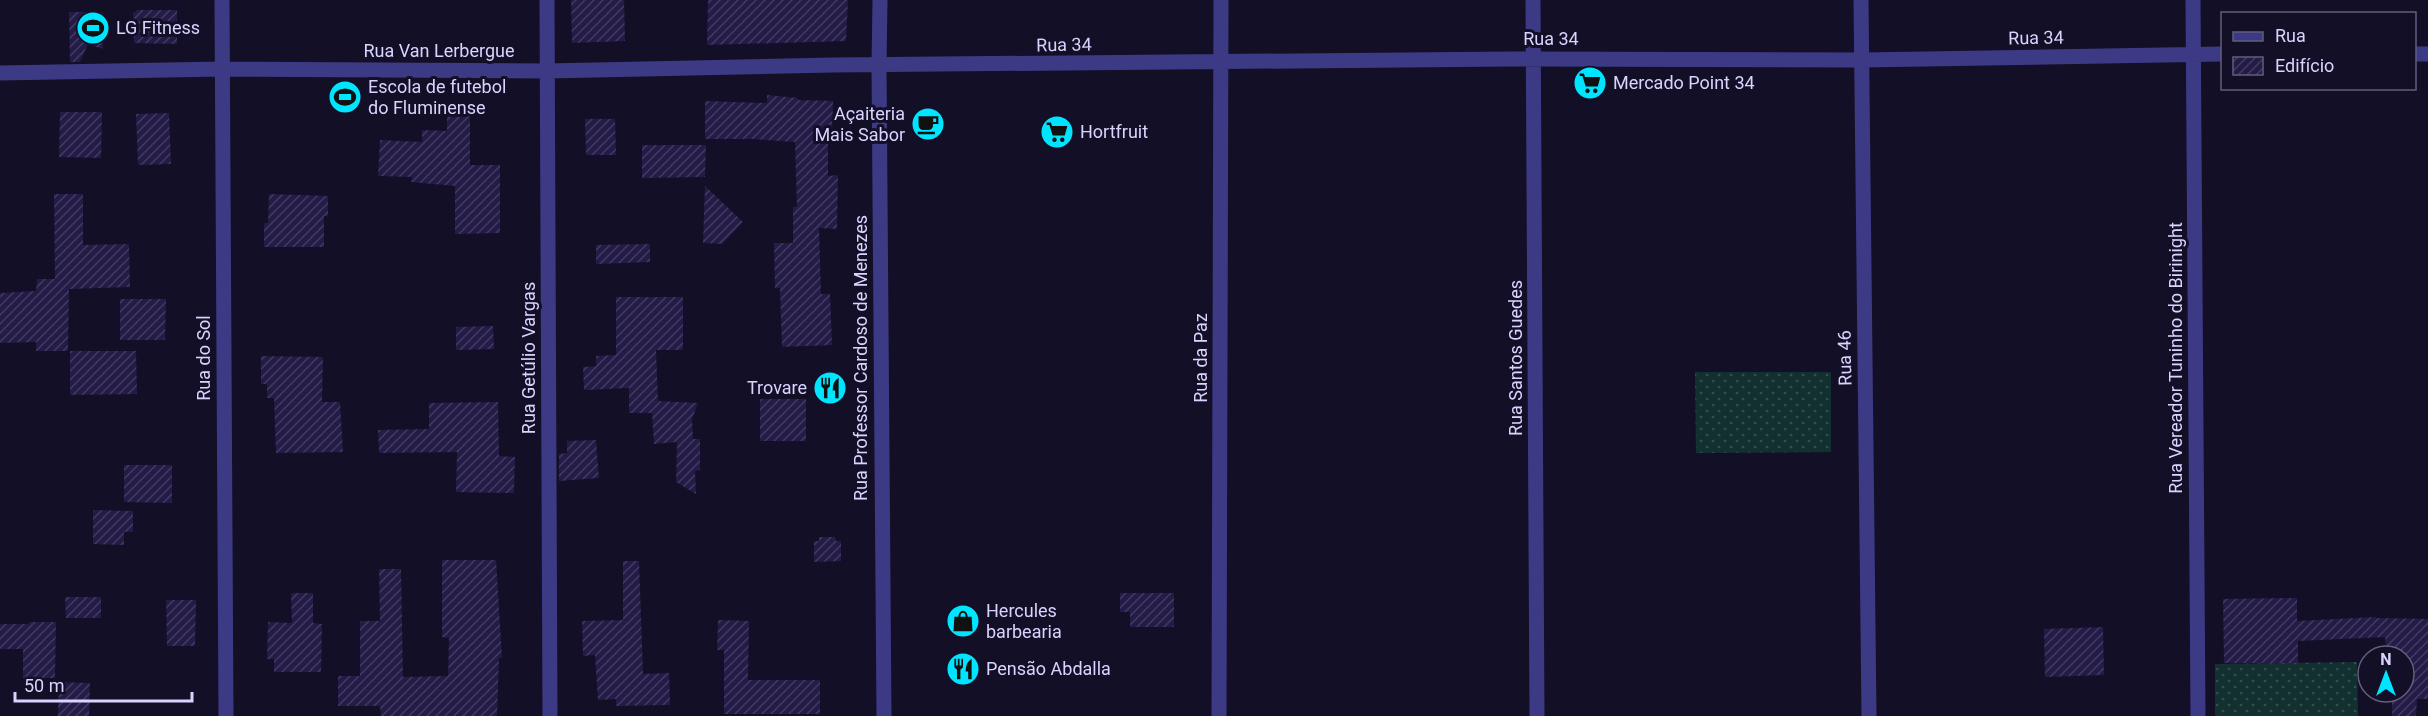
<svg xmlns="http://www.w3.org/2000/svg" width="2428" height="716" font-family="Roboto,sans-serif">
  <defs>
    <pattern id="grass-dots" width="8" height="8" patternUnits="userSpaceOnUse" patternTransform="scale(1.5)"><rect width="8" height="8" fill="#12302f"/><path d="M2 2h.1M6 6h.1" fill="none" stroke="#344d4e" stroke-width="1.8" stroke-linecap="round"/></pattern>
    <pattern id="building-hatch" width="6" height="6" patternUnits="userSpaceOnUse" patternTransform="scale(1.5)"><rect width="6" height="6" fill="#241b47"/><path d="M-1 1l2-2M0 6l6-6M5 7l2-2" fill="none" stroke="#433b63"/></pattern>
  </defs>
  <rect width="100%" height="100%" fill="#130f26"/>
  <!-- grass -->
  <path fill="url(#grass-dots)" d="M 1695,372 L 1831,372 L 1831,452 L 1696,453 Z
    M 2357,662 L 2358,716 L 2215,716 L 2215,664 Z"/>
  <!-- building -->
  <path fill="url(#building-hatch)" d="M 571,0 L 624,0 L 625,41 L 572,43 Z
    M 708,0 L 848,0 L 846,41 L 707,45 Z
    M 136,10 L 177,10 L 177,44 L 134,43 L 133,12 L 136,12 Z
    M 69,12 L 103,12 L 103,49 L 88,44 L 80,62 L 70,62 Z
    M 767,95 L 798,98 L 798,100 L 833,101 L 832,138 L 828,138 L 828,176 L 838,175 L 837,229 L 819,228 L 821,294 L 830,294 L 832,345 L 782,347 L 780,288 L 775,288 L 774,243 L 793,243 L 793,207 L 797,207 L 795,142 L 752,139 L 705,139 L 705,101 L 767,103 Z
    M 60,112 L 102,112 L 101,158 L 59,157 Z
    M 169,113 L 171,164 L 138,165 L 136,114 Z
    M 447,114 L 470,114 L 470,165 L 500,165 L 500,233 L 455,234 L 455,186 L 411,182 L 412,177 L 378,176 L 380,140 L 422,142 L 422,130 L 447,131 Z
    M 585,119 L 615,119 L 616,155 L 586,155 Z
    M 642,145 L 706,145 L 705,177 L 642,178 Z
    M 705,186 L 743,222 L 722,244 L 703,243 Z
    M 54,194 L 83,194 L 83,245 L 129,244 L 130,287 L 69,289 L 68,351 L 36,351 L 36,342 L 0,343 L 0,293 L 36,291 L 37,279 L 55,279 Z
    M 269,194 L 328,196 L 328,216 L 324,216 L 324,247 L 264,247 L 264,223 L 268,223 Z
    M 650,244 L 650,262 L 596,264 L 596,245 Z
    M 616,297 L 683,297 L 683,350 L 656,350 L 658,401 L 698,403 L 692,419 L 693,439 L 700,439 L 700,470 L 695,471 L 696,494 L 676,482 L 677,442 L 654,444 L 652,413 L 629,413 L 629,388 L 584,390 L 583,367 L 596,366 L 596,356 L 616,355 Z
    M 120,299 L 166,299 L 165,340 L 120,340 Z
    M 493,326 L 494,349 L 456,350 L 456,327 Z
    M 70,351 L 136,351 L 137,394 L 70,395 Z
    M 261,356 L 323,357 L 322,402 L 340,402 L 343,452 L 276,453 L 274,398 L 267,398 L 267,384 L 261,384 Z
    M 760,399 L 806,399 L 806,441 L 760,441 Z
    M 498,402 L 499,456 L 515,457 L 514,493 L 456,492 L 457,452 L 379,453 L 378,430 L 429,429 L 429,403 Z
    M 596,440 L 599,478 L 559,481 L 559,454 L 567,453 L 567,441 Z
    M 124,465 L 172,465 L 172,503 L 124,502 Z
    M 93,510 L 133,511 L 133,532 L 124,532 L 124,545 L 93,544 Z
    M 819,537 L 835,537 L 836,541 L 841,541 L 841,561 L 814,562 L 814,541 L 819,541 Z
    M 442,560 L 496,560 L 502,658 L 499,658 L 497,716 L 381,716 L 380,706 L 338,706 L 338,676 L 360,676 L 360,621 L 380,621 L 379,569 L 401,569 L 403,677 L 448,676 L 449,638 L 442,637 Z
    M 623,561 L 639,561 L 643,674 L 669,673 L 670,705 L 616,706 L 616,699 L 598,700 L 595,655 L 583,656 L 582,621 L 623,620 Z
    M 291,593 L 313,593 L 313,623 L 322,624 L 321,672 L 274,672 L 274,659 L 267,659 L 268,622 L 292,623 Z
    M 1120,593 L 1174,593 L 1174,627 L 1130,627 L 1130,612 L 1120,612 Z
    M 65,597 L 101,597 L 101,618 L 66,618 Z
    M 2297,598 L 2297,621 L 2376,617 L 2376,618 L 2428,619 L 2428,699 L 2417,699 L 2416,716 L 2392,716 L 2392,692 L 2404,692 L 2404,656 L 2386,656 L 2385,637 L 2298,641 L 2298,663 L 2224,663 L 2223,599 Z
    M 166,600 L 196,600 L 195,646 L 167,646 Z
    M 718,620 L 749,621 L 748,680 L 820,680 L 820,714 L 724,714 L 724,650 L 717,650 Z
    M 29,622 L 56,622 L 55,678 L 23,678 L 23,649 L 0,649 L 0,624 L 29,624 Z
    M 2103,627 L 2104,675 L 2045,677 L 2044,629 Z
    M 59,682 L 90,683 L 89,716 L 58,716 Z"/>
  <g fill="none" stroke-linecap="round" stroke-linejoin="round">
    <!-- minor -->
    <path stroke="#3d3a85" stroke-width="15" d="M 222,0 L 226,716
      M 547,0 L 550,716
      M 880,0 L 879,65 L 884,716
      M 1533,0 L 1537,716
      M 1861,0 L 1869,716
      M 2193,0 L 2198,716
      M 2414,54 L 2428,54
      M 0,73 L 222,69 L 547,71 L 833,65 L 1511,59 L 1862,60 L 2222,54
      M 1219,716 L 1221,0"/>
  </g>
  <!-- icons -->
  <defs>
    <g id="stadium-disc" transform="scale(1.725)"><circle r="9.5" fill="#00e5ff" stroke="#130f26"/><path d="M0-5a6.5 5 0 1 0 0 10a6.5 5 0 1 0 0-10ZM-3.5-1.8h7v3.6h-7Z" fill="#111"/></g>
    <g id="supermarket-disc" transform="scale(1.725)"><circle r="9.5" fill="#00e5ff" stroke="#130f26"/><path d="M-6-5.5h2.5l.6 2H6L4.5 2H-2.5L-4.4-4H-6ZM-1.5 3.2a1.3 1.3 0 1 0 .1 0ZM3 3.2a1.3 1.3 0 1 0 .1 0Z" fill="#111"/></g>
    <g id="cafe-disc" transform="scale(1.725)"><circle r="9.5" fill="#00e5ff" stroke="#130f26"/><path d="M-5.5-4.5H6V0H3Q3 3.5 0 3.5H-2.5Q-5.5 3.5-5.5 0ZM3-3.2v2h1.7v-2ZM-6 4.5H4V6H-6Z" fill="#111"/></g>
    <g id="restaurant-disc" transform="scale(1.725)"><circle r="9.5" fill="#00e5ff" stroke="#130f26"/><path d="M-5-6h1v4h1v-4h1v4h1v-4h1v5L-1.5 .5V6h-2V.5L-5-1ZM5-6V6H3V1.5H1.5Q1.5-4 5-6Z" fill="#111"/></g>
    <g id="shop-disc" transform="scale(1.725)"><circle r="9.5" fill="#00e5ff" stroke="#130f26"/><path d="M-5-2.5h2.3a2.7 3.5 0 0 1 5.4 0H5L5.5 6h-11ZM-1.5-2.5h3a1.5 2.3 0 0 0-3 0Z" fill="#111"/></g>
  </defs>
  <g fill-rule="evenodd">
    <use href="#stadium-disc" x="93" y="28"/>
    <use href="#supermarket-disc" x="1590" y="83"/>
    <use href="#stadium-disc" x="345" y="97"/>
    <use href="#cafe-disc" x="928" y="124"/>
    <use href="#supermarket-disc" x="1057" y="132"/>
    <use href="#restaurant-disc" x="830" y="388"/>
    <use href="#shop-disc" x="963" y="621"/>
    <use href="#restaurant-disc" x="963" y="669"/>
  </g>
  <g text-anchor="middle" stroke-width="6" stroke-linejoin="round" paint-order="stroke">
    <!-- poi labels -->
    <g font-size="18" fill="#d9d4ff" stroke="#130f26" text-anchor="start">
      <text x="116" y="34">LG Fitness</text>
      <text x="1613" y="89">Mercado Point 34</text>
      <text x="368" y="93">Escola de futebol<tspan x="368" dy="21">do Fluminense</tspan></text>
      <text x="905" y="120" text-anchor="end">Açaiteria<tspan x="905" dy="21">Mais Sabor</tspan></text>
      <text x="1080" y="138">Hortfruit</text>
      <text x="807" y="394" text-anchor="end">Trovare</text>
      <text x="986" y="617">Hercules<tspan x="986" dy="21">barbearia</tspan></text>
      <text x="986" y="675">Pensão Abdalla</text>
    </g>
    <!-- street labels -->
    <g font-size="18" fill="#d9d4ff" stroke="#130f26">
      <text transform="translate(2036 38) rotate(-1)" y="6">Rua 34</text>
      <text x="1551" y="45">Rua 34</text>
      <text transform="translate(1064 45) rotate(-1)" y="6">Rua 34</text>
      <text x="439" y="57">Rua Van Lerbergue</text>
      <text transform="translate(204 358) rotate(-90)" y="6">Rua do Sol</text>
      <text transform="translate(529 358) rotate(-90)" y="6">Rua Getúlio Vargas</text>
      <text transform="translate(861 358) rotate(-90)" y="6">Rua Professor Cardoso de Menezes</text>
      <text transform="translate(1201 358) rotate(-90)" y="6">Rua da Paz</text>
      <text transform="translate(1516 358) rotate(-90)" y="6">Rua Santos Guedes</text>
      <text transform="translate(1845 358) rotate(-91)" y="6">Rua 46</text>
      <text transform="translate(2176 358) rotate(-90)" y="6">Rua Vereador Tuninho do Birinight</text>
    </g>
  </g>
  <!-- legend -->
  <rect x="2221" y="12" width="195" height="78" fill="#130f26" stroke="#625e7d" stroke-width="1.5"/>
  <rect x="2233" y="32" width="30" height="9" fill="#3d3a85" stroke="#625e7d" stroke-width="1.5"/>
  <text x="2275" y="42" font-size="18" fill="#d9d4ff">Rua</text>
  <rect x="2233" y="57" width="30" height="18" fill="url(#building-hatch)" stroke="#625e7d" stroke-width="1.5"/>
  <text x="2275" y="72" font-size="18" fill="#d9d4ff">Edifício</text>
  <!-- north arrow -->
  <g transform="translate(2386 674)"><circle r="28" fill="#130f26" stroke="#625e7d" stroke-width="1.5"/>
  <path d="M0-4.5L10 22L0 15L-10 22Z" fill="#00e5ff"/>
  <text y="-9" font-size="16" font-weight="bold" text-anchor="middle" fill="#d9d4ff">N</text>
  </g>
  <!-- scale -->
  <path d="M15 692v9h177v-9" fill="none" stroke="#d9d4ff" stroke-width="3"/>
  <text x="24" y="692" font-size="18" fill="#d9d4ff" stroke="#130f26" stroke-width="4.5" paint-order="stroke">50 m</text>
</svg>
